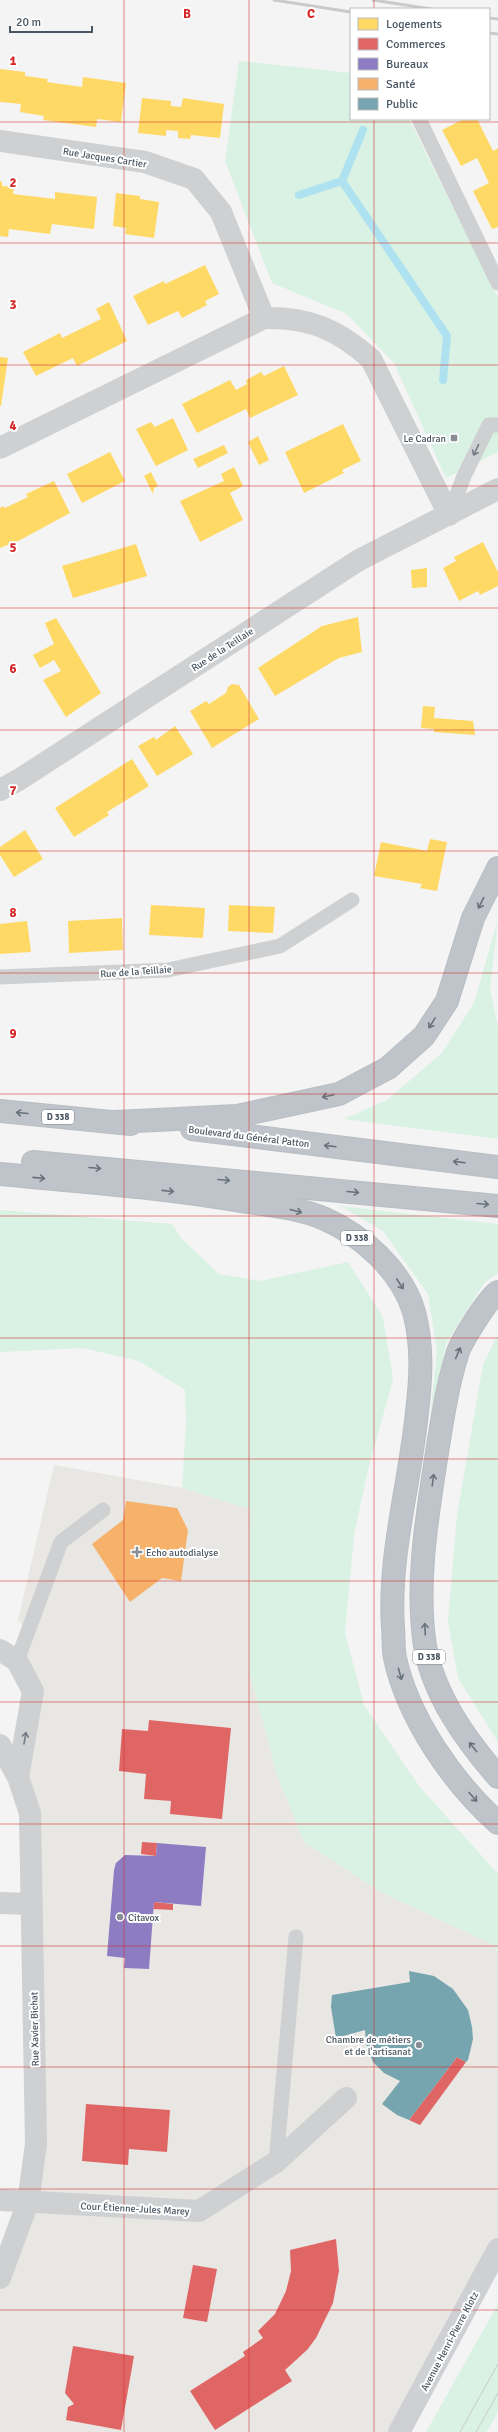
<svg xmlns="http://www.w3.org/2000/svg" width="498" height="2432" font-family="Signika,sans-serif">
  <rect width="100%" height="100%" fill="#f4f4f4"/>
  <!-- commercial -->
  <path fill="#e8e7e3" d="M 54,1465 L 182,1488 L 250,1509 L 249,1670 L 278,1777 L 304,1842 L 381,1892 L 494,1945 L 498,1953 L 498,2249 L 397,2432 L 0,2432 L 0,2278 L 28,2202 L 18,1777 L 33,1691 L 17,1661 L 28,1631 L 18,1620 Z"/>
  <!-- green -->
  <path fill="#d9f2e3" d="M 239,61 L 351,73 L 351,119 L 409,119 L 498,297 L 498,452 L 446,478 L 394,363 L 347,314 L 272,283 L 225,161 Z
    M 498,919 L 490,989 L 498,1026 L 498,1139 L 344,1119 L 387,1100 L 442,1053 L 474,1003 Z
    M 340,1206 L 498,1224 L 498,1273 L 484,1283 L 446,1344 L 430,1417 L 437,1352 L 428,1294 L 383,1231 Z
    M 0,1210 L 172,1224 L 181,1238 L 219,1274 L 260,1281 L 348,1262 L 383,1317 L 393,1379 L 367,1474 L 354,1536 L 345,1633 L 364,1705 L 419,1786 L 498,1874 L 498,1953 L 494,1945 L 381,1892 L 304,1842 L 278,1777 L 249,1670 L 250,1509 L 182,1488 L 186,1422 L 185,1390 L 139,1361 L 83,1348 L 0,1352 Z
    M 498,1334 L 498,1742 L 458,1678 L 448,1622 L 457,1515 L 483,1365 Z
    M 498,2304 L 498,2412 L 487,2432 L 426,2432 Z"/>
  <!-- homes -->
  <path fill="#ffd966" d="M 0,69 L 25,72 L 25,76 L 48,79 L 47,82 L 82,87 L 83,77 L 126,83 L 121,122 L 97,119 L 96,127 L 43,120 L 44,116 L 20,112 L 21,104 L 0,102 Z
    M 142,98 L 171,101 L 171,106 L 181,107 L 183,98 L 224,104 L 220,138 L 191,135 L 190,139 L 178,138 L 178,131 L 166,130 L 166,136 L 138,133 Z
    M 464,119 L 477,119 L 493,151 L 498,148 L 498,227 L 492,229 L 473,191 L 489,183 L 477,158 L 461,166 L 442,130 Z
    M 0,181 L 2,182 L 2,186 L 14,187 L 13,194 L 55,199 L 55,192 L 97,197 L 94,229 L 52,224 L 50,234 L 9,229 L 8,237 L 0,236 Z
    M 116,193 L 140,196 L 140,199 L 159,202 L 154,238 L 125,234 L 126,228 L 113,226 Z
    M 205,265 L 219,294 L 205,301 L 207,305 L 182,318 L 178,311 L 148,325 L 133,296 L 164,281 L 165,284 Z
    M 109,302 L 127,341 L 77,366 L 73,358 L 36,376 L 23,352 L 60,333 L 62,338 L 101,319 L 96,309 Z
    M 0,357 L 8,358 L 1,406 L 0,406 Z
    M 284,366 L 298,395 L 250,418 L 246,409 L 197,433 L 182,404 L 230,380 L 236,390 L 247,384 L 246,380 L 261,372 L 264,376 Z
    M 173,418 L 188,450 L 156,466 L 136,429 L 151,422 L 155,427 Z
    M 343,424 L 361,461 L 342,470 L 344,473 L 304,493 L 285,452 Z
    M 258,436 L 269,460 L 259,465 L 248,442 Z
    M 224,445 L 228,453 L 198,468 L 193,459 Z
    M 110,452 L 125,481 L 82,503 L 67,474 Z
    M 234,467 L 243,486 L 230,493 L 243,520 L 200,542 L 180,501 L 224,481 L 221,474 Z
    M 151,472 L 158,486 L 154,488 L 153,494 L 144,476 Z
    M 54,481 L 70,513 L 20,540 L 0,548 L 0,508 L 3,506 L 5,508 L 28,497 L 26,494 Z
    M 483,542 L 498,572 L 498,586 L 480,595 L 478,591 L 459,601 L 443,568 L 456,561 L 454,557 Z
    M 136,544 L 147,576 L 73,598 L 62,566 Z
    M 427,568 L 427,587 L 412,588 L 411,570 Z
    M 358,617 L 362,652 L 339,658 L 275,696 L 258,668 L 322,626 Z
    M 56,618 L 101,693 L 66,717 L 43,680 L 61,671 L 54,660 L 40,668 L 33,655 L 54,644 L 45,623 Z
    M 232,684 L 239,685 L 259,719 L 212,748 L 190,711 L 206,701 L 209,704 L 226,693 L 228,687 Z
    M 423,706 L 435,707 L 434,718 L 473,721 L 475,735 L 434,732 L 434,729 L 421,728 Z
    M 175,726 L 193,754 L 157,776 L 138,746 L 154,737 L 156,740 Z
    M 132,759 L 149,786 L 107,812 L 109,815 L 74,837 L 55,808 Z
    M 25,830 L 43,859 L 14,877 L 0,855 L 0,847 Z
    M 430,839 L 447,842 L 437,891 L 420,888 L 422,884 L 374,876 L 381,842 L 427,851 Z
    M 151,905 L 205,908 L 203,938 L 149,935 Z
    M 229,905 L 275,907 L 273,933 L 228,931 Z
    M 122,918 L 123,950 L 69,953 L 68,921 Z
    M 27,921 L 31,952 L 0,954 L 0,924 Z"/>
  <!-- shops -->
  <path fill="#e06666" d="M 149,1720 L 231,1728 L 222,1819 L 170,1814 L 171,1801 L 144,1799 L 146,1774 L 119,1771 L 122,1729 L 148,1731 Z
    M 142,1842 L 157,1843 L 156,1856 L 141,1854 Z
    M 154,1902 L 173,1904 L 173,1910 L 153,1909 Z
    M 457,2057 L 466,2062 L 420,2125 L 409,2120 Z
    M 86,2104 L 170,2110 L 167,2152 L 129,2149 L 128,2165 L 82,2161 Z
    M 336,2239 L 339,2271 L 333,2303 L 316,2338 L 307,2350 L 285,2370 L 292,2381 L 215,2430 L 190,2391 L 245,2356 L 243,2352 L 263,2338 L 258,2331 L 275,2314 L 286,2291 L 291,2271 L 290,2250 Z
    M 193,2265 L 217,2269 L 207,2322 L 183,2318 Z
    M 73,2346 L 134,2356 L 121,2430 L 66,2420 L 68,2407 L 74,2404 L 65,2393 Z"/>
  <!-- offices -->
  <path fill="#8e7cc3" d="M 157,1843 L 206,1847 L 201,1906 L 154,1902 L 149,1969 L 124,1968 L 125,1958 L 107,1956 L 114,1870 L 116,1863 L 125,1855 L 156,1856 Z"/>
  <!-- health -->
  <path fill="#f6b26b" d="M 126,1501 L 177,1508 L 188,1530 L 181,1581 L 162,1578 L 130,1602 L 92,1544 L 123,1520 Z"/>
  <!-- public -->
  <path fill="#76a5af" d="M 409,1971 L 434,1976 L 453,1989 L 468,2010 L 472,2027 L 473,2039 L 468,2060 L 466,2062 L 457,2057 L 409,2120 L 397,2115 L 382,2104 L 400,2081 L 384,2073 L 373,2062 L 366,2044 L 365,2030 L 336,2038 L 331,2007 L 332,1995 L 410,1982 Z"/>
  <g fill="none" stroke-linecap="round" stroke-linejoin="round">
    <!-- stream -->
    <path stroke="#aee2f0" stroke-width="8" d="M 342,181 L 363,130
      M 299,195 L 342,181 L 447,336 L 443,380"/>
    <!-- highway casing -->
    <g stroke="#b9bec3" stroke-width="24">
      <path id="highway" d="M 0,1111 L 131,1124
        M 116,1122 L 237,1116 L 339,1094 L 388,1068 L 424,1036 L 447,1001 L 473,918 L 498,868
        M 192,1129 L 498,1167
        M 33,1162 L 498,1206
        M 0,1174 C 80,1182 162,1187 241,1201 C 269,1205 300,1208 325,1219 C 363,1236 402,1271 414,1312 C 423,1345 421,1379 417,1412 C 410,1484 388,1556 393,1628 C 394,1638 393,1649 395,1658 C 408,1718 453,1783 498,1823
        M 498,1292 C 488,1298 460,1343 457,1355 C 446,1390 441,1428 435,1465 C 426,1523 416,1587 425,1646 C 434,1696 466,1740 498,1777"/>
    </g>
    <!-- lane -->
    <path stroke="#ced0d2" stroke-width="15" d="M 419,119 L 498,283
      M 449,515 L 464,476 L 489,425 L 498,425
      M 0,977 L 168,970 L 280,946 L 352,900
      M 17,1661 L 61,1542 L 103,1510
      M 276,2162 L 296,1937"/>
    <!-- street -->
    <path stroke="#ced0d2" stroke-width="22" d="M 0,141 L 145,162 L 194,179 L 221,212 L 264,318
      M 0,448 L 264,318 C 309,317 337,329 371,359 L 449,515
      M 0,790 L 20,779 L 359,560 L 498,489
      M 0,1650 L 17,1661 L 33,1691 L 18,1777
      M 0,1745 L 18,1777 L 30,1813 L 36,2144 L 28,2202 L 0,2278
      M 0,1903 L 32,1904
      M 0,2200 L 199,2211 L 276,2162 L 346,2098"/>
    <!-- secondary -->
    <path stroke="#ced0d4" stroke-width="22" d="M 399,2432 L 498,2249"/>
    <!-- highway -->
    <use href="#highway" stroke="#bec4c9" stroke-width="22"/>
    <!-- tram -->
    <path stroke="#c9cacc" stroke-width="1" d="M 460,2432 L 498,2364
      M 476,2432 L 498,2393"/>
    <!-- rail -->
    <path stroke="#c9cacc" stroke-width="3" d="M 274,0 L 351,12
      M 373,0 L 431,9
      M 489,18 L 498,19
      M 489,33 L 498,34"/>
  </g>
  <!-- one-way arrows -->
  <defs><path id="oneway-shaft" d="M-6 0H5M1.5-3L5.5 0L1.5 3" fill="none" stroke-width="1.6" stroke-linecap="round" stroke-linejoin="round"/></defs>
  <g stroke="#727b83">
    <use href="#oneway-shaft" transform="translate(476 450) rotate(116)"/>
    <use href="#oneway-shaft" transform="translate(25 1738) rotate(-80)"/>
  </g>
  <g stroke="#67727b">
    <use href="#oneway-shaft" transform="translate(481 903) rotate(116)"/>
    <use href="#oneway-shaft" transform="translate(432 1023) rotate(122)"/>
    <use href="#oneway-shaft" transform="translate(328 1096) rotate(168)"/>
    <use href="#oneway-shaft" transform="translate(22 1113) rotate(-175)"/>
    <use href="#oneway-shaft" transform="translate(330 1146) rotate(-173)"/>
    <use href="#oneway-shaft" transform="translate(459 1162) rotate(-173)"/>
    <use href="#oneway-shaft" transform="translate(95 1168) rotate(5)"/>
    <use href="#oneway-shaft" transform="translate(39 1178) rotate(6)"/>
    <use href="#oneway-shaft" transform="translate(224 1180) rotate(5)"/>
    <use href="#oneway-shaft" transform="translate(168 1191) rotate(6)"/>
    <use href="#oneway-shaft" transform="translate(353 1192) rotate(5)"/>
    <use href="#oneway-shaft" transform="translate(483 1204) rotate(5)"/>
    <use href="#oneway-shaft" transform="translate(296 1211) rotate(15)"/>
    <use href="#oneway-shaft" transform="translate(400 1284) rotate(57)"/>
    <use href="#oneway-shaft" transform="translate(458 1353) rotate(-67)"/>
    <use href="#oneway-shaft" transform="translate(433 1480) rotate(-82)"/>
    <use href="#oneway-shaft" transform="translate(425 1629) rotate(-93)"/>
    <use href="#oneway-shaft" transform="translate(400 1674) rotate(74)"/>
    <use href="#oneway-shaft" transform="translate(473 1747) rotate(-129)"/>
    <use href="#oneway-shaft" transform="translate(473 1797) rotate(49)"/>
  </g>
  <!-- grid -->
  <path fill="none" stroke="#d62828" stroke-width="1" stroke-opacity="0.55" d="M 124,0 L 124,2432M 249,0 L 249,2432M 374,0 L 374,9M 374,119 L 374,2432M 0,122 L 498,122M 0,243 L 498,243M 0,365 L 498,365M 0,486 L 498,486M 0,608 L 498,608M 0,730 L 498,730M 0,851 L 498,851M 0,973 L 498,973M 0,1094 L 498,1094M 0,1216 L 498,1216M 0,1338 L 498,1338M 0,1459 L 498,1459M 0,1581 L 498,1581M 0,1702 L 498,1702M 0,1824 L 498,1824M 0,1946 L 498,1946M 0,2067 L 498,2067M 0,2189 L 498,2189M 0,2310 L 498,2310"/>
  <!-- markers -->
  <g fill="#868d94" stroke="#fff" stroke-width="1.5">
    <rect x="450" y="434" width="8" height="8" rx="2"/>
    <path d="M135 1546h4v4h4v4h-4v4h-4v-4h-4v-4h4z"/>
    <circle cx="120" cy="1917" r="4"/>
    <circle cx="419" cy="2045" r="4"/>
  </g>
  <g text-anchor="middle" stroke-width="4" stroke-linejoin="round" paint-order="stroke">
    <!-- shield labels -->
    <g fill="#fff" stroke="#808990" stroke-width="1">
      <rect x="42" y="1110" width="32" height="14" rx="3"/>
      <rect x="341" y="1231" width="32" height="14" rx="3"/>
      <rect x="413" y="1650" width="32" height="14" rx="3"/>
    </g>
    <g font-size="9" font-weight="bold" fill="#4a5661">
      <text x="58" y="1120">D 338</text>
      <text x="357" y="1241">D 338</text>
      <text x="429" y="1660">D 338</text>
    </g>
    <!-- street labels -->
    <g font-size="10" fill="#4a5661" stroke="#fff">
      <text transform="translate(105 157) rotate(9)" y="4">Rue Jacques Cartier</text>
      <text transform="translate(222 649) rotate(-33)" y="4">Rue de la Teillaie</text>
      <text transform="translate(136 971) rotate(-4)" y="4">Rue de la Teillaie</text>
      <text transform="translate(249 1136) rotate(7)" y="4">Boulevard du Général Patton</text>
      <text transform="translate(34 2029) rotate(-91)" y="4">Rue Xavier Bichat</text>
      <text transform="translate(135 2208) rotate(3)" y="4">Cour Étienne-Jules Marey</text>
      <text transform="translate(449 2341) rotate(-62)" y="4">Avenue Henri-Pierre Klotz</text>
    </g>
    <!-- poi labels -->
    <g font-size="10" fill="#4a5661" stroke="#fff" text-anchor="end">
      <text x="446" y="442">Le Cadran</text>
      <text x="146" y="1556" text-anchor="start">Echo autodialyse</text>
      <text x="128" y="1921" text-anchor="start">Citavox</text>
      <text x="411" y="2043">Chambre de métiers<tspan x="411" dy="12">et de l'artisanat</tspan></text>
    </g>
  </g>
  <g font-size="13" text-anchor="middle" font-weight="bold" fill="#d62828" stroke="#fff" stroke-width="4" stroke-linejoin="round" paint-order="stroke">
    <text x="187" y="18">B</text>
    <text x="311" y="18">C</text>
    <text x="13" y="65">1</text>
    <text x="13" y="187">2</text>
    <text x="13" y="309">3</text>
    <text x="13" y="430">4</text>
    <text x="13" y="552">5</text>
    <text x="13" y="673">6</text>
    <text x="13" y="795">7</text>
    <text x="13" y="917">8</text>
    <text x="13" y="1038">9</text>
  </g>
  <!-- legend -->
  <rect x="350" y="8" width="140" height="112" fill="#ffffff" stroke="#b7bbc0"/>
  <rect x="358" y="18" width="20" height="12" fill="#ffd966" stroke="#b7bbc0"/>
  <text x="386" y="28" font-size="12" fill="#4a5661">Logements</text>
  <rect x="358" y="38" width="20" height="12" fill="#e06666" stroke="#b7bbc0"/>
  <text x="386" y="48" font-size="12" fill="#4a5661">Commerces</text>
  <rect x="358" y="58" width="20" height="12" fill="#8e7cc3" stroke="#b7bbc0"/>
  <text x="386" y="68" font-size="12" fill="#4a5661">Bureaux</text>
  <rect x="358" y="78" width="20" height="12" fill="#f6b26b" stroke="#b7bbc0"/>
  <text x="386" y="88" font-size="12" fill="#4a5661">Santé</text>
  <rect x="358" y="98" width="20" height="12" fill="#76a5af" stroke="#b7bbc0"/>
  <text x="386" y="108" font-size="12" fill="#4a5661">Public</text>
  <!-- scale -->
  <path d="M10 26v6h82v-6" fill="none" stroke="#4a5661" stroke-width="2"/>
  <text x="16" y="26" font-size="12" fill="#4a5661" stroke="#ffffff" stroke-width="3" paint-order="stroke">20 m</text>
</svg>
